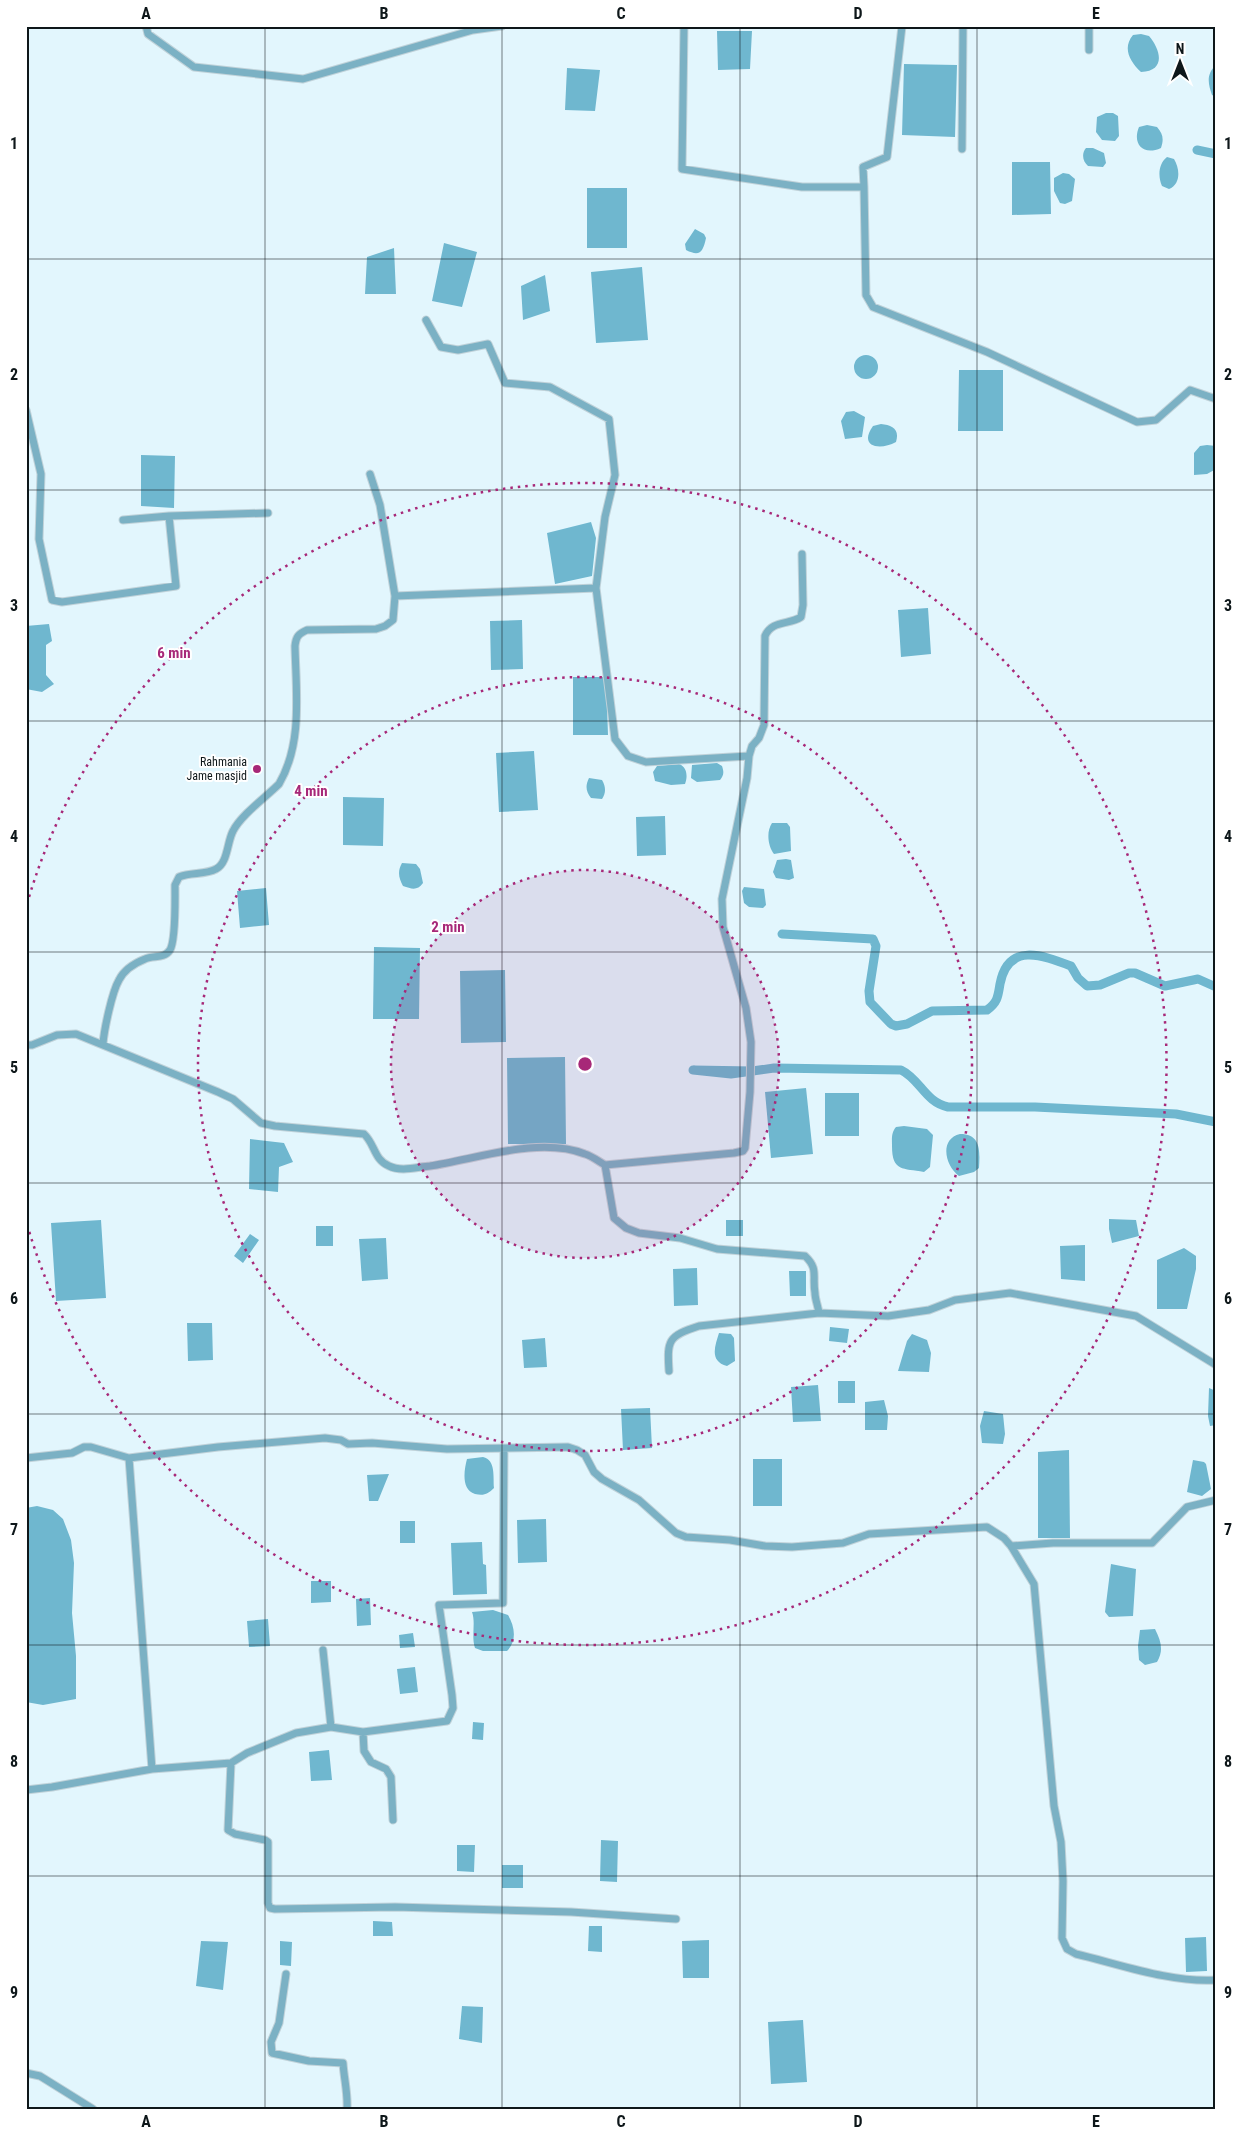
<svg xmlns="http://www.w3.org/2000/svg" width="1242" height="2135" font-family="'Roboto Condensed',sans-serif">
  <rect width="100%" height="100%" fill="#e2f6fd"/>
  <!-- water -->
  <path fill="#6fb7cf" d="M 717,31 L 752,31 L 750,69 L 718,70 Z
    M 1141,34 L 1149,36 C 1161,50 1166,71 1141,72 C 1130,62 1122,48 1133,35 Z
    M 904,64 L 957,65 L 955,137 L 902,135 Z
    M 1216,65 L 1216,97 L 1212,95 C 1208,84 1206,74 1216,65 Z
    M 567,68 L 600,70 L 595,111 L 565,110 Z
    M 1106,113 L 1113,113 L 1118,116 L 1119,136 L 1115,141 L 1102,140 L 1096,132 L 1097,117 Z
    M 1147,125 L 1157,127 C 1163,134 1164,139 1161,148 C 1143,156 1132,144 1139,127 Z
    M 1086,148 L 1093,148 L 1104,153 L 1106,163 L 1103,167 L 1088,166 C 1083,162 1081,154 1086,148 Z
    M 1167,157 L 1174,159 C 1180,169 1181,184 1169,189 L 1162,186 C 1158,177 1158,164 1167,157 Z
    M 1012,162 L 1050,162 L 1051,214 L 1012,215 Z
    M 1063,173 L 1069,174 L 1075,179 L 1072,201 L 1065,204 L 1060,203 L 1054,191 L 1054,178 Z
    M 587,188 L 627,188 L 627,248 L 587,248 Z
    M 695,229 L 704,234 L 706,238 C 703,252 700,257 686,250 L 685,244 Z
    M 444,243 L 477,252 L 462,307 L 432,301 Z
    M 394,248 L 396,294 L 365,294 L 367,257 Z
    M 642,267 L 648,340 L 596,343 L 591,272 Z
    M 545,275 L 550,311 L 523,320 L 521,286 Z
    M854 367a12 12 0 1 1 24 0a12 12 0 1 1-24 0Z
    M 959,370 L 1003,370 L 1003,431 L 958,431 Z
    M 854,411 L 865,417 L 862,437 L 845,439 L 841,421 L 846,412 Z
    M 881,424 C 892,425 900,429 896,442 C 880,451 858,447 873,426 Z
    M 1207,445 L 1216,446 L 1216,469 L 1207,474 L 1194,475 L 1194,453 L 1200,446 Z
    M 141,455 L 175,456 L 174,508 L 141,506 Z
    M 591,522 L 596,538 L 592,576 L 555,584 L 547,533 Z
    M 928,608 L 931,654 L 901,657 L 898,610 Z
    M 522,620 L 523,669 L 491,670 L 490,621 Z
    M 49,624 L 52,641 L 46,645 L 46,675 L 54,684 L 42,692 L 26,689 L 26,626 Z
    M 573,677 L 606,677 L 608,735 L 573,735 Z
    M 534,751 L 538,810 L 499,812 L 496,753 Z
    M 717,763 L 722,766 C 724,772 724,775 720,780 L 697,782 L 691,778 L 692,765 Z
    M 679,764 C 687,767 688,776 685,784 L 671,785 L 655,781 L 653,772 L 657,766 Z
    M 589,778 L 602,780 C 606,787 606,793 602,799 L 591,798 C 586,792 585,786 589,778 Z
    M 343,797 L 384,798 L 383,846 L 343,845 Z
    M 665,816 L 666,855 L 637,856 L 636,817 Z
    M 772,823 L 787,823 L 790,827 L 791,851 L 774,854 C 768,846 766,832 772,823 Z
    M 786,859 L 791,860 L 794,878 L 789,880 L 776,878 L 773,872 L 777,860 Z
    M 402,863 L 416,864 L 420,869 L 423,883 C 417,891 412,889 403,886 C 399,878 397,872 402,863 Z
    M 744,887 L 764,889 L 766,905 L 763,908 L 749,907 L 744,903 L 742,891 Z
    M 266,888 L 269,925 L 240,928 L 237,891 Z
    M 374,947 L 420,948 L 419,1019 L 373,1019 Z
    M 505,970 L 506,1042 L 461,1043 L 460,971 Z
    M 565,1057 L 566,1144 L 508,1144 L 507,1058 Z
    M 806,1088 L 813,1154 L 771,1158 L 765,1092 Z
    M 825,1093 L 859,1093 L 859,1136 L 825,1136 Z
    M 904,1126 L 927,1129 L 933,1135 L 930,1167 L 924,1172 C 903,1168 892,1172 892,1146 C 892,1139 891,1133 896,1127 Z
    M 960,1134 C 981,1134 980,1151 979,1168 L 974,1172 L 959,1176 C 945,1166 939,1139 960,1134 Z
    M 250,1139 L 284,1143 L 293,1162 L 279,1167 L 278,1192 L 249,1189 Z
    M 1109,1219 L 1136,1220 L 1139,1236 L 1112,1243 L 1109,1229 Z
    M 101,1220 L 106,1298 L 56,1301 L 51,1223 Z
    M 726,1220 L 743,1220 L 743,1236 L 726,1236 Z
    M 316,1226 L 333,1226 L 333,1246 L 316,1246 Z
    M 250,1234 L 259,1240 L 243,1263 L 234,1256 Z
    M 386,1238 L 388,1279 L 362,1281 L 359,1239 Z
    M 1085,1245 L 1085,1281 L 1061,1279 L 1060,1246 Z
    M 1184,1248 L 1196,1256 L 1196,1269 L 1187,1309 L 1157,1309 L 1157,1260 Z
    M 697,1268 L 698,1305 L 674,1306 L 673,1269 Z
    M 789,1271 L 806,1271 L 806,1296 L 790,1296 Z
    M 187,1323 L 212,1323 L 213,1360 L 188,1361 Z
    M 830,1327 L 849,1329 L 847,1343 L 829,1341 Z
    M 719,1333 L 731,1334 L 734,1338 L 735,1361 L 727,1366 C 709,1361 715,1346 719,1333 Z
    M 912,1334 L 927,1340 L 931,1353 L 929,1372 L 898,1371 L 907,1341 Z
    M 545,1338 L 547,1367 L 524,1368 L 522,1340 Z
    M 838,1381 L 855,1381 L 855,1403 L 838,1403 Z
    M 818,1385 L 821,1421 L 793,1422 L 791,1387 Z
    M 1209,1388 L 1216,1391 L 1216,1425 L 1210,1426 L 1208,1416 Z
    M 884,1400 L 888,1416 L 887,1430 L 865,1430 L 865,1402 Z
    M 650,1408 L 652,1448 L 623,1450 L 621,1409 Z
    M 984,1411 L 1003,1414 L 1005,1434 L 1003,1444 L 982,1443 L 980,1426 Z
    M 1069,1450 L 1070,1538 L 1038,1538 L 1038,1452 Z
    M 483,1457 C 496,1460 493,1477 494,1488 C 488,1494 484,1496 475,1494 C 461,1490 464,1470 467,1459 Z
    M 753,1459 L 782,1459 L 782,1506 L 753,1506 Z
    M 1193,1460 L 1204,1462 L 1206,1464 L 1211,1489 L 1202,1496 L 1187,1492 Z
    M 389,1474 L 378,1501 L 369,1501 L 367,1475 Z
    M 37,1506 L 53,1510 L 63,1519 L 71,1540 L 74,1563 L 72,1613 L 76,1656 L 76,1699 L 43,1705 L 26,1702 L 26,1508 Z
    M 546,1519 L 547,1562 L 518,1563 L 517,1520 Z
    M 400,1521 L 415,1521 L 415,1543 L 400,1543 Z
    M 482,1542 L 483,1564 L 486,1565 L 487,1594 L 453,1595 L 451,1543 Z
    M 1111,1564 L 1136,1569 L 1133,1616 L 1109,1617 L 1105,1612 Z
    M 311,1581 L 331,1581 L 331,1602 L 311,1603 Z
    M 370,1598 L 371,1625 L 357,1626 L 356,1599 Z
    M 493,1610 L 508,1615 C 515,1627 517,1641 507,1651 L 483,1651 L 475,1648 C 471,1636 476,1623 472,1612 Z
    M 268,1619 L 270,1646 L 249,1647 L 247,1621 Z
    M 1155,1629 C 1161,1641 1164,1650 1157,1662 L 1145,1665 L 1139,1660 L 1138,1646 L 1140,1630 Z
    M 413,1633 L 415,1647 L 400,1648 L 399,1635 Z
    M 415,1667 L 418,1692 L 400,1694 L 397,1669 Z
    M 473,1722 L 484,1723 L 483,1740 L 472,1739 Z
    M 329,1750 L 332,1780 L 311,1781 L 309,1752 Z
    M 601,1840 L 618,1841 L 617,1882 L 600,1881 Z
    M 457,1845 L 475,1845 L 474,1872 L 457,1871 Z
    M 502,1865 L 523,1865 L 523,1888 L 502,1888 Z
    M 373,1921 L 392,1922 L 393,1936 L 373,1936 Z
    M 589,1926 L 602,1926 L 602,1952 L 588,1951 Z
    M 1206,1937 L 1207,1971 L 1186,1972 L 1185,1938 Z
    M 709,1940 L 709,1978 L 683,1978 L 682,1941 Z
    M 201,1941 L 228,1942 L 223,1990 L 196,1986 Z
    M 280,1941 L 292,1942 L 291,1966 L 280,1965 Z
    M 462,2006 L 483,2007 L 482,2043 L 459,2039 Z
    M 803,2020 L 807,2082 L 771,2084 L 768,2022 Z"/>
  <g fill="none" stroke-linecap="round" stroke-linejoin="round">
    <!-- canal -->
    <path stroke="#6fb7cf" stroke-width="9" d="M 1197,150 L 1216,154
      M 782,934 L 873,939 L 876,946 L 869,991 L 870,1002 L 891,1024 L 896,1026 L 907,1024 L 932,1011 L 987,1010 C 998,1002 998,996 1000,984 C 1008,942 1042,955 1071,966 L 1078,978 L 1087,986 L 1100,985 L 1129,973 L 1135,973 L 1165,986 L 1198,979 L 1216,987
      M 753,1071 L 693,1070 L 731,1074 L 774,1068 L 901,1070 C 920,1079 925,1102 948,1107 L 1035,1107 L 1176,1114 L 1216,1122"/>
    <!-- street casing -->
    <g stroke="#c0d2d9" stroke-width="9">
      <path id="street" d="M 146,26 L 148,34 L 194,67 L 303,79 L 473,30 L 502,26
        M 684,26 L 682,169 L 802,187 L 864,187 L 863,167 L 887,157 L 902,26
        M 1089,26 L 1089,50
        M 962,149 L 963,26
        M 864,187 L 866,295 L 873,307 L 987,352 L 1137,422 L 1156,420 L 1190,390 L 1216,399
        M 26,410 L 41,474 L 39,539 L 52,600 L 62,602 L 176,586 L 169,516 L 123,520
        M 370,474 L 380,505 L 395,596
        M 169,516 L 268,513
        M 596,588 L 615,739 L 628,756 L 646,762 L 749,756
        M 103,1044 C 104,1030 112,992 119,980 C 124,970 135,963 145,959 C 154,955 164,959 170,950 C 176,940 175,898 175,885 L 179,877 C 191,872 205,875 216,869 C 228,863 227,842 233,831 C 241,815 266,797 279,784 C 303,743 296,692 295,646 C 296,637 298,634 307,630 L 376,629 L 385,626 L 393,620 L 395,596 L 596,588 L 605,517 L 615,475 L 609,419 L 550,387 L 505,383 L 488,344 L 458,350 L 441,347 L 426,320
        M 26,1045 L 32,1045 L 57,1035 L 76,1034 L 218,1092 L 233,1099 L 261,1123 L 275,1126 L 364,1134 C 375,1144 374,1160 389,1166 C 401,1172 417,1167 430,1166 C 477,1159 539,1136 585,1154 C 592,1156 598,1161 605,1165 L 614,1218 L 626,1228 L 639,1233 L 680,1238 L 717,1249 L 805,1256 C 819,1269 812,1276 815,1293 C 815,1299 818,1306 819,1313 L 888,1316 L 929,1310 L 955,1300 L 1010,1293 L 1136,1316 L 1216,1365
        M 605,1165 L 734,1153 L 743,1151 L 745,1148 L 750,1092 L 751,1042 L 746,1008 L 723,927 L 722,899 L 747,778 L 749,756 L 752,746 L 759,738 L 764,725 L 765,636 C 772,620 789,625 801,617 L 803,605 L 802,554
        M 669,1371 C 667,1340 668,1336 699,1326 L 819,1313
        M 26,1458 L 72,1453 L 84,1447 L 91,1447 L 129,1458 L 218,1447 L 325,1438 L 341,1440 L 348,1444 L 372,1443 L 447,1449 L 568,1447 L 577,1450 L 585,1455 L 594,1472 L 602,1479 L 639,1500 L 676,1533 L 686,1537 L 730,1540 L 765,1546 L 792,1547 L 843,1543 L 869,1534 L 987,1527 L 1004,1538 L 1011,1546 L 1034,1584 L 1054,1806 L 1061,1842 L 1063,1881 L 1062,1938 L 1067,1949 L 1076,1954 C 1119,1964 1171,1983 1216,1980
        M 129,1458 L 152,1769
        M 1011,1546 L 1053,1543 L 1152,1543 L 1187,1507 L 1216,1500
        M 323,1650 L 331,1727 L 363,1732 L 447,1721 L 453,1708 L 452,1695 L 439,1605 L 503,1603 L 504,1450
        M 363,1732 L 364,1751 L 371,1762 L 386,1769 L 391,1777 L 393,1820
        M 231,1763 L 228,1830 L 235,1834 L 265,1840 L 268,1842 L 268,1903 L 270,1908 L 275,1909 L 395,1907 L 571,1912 L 676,1919
        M 26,1790 L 52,1787 L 152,1769 L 231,1763 L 247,1753 L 296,1733 L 331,1727
        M 286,1974 L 279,2023 L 271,2042 L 272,2053 L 309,2061 L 343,2063 C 344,2079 348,2093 347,2109
        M 26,2073 L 40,2076 L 93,2109"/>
    </g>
    <!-- street -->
    <use href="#street" stroke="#7bb1c4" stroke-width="7"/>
  </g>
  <!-- grid -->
  <path fill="none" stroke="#0e171a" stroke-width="1" stroke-opacity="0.55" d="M 265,26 L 265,2109M 502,26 L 502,2109M 740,26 L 740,2109M 977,26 L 977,2109M 26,259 L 1216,259M 26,490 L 1216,490M 26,721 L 1216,721M 26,952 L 1216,952M 26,1183 L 1216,1183M 26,1414 L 1216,1414M 26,1645 L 1216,1645M 26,1876 L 1216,1876"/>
  <!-- distance rings -->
  <circle cx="585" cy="1064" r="194" fill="#a72878" fill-opacity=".12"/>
  <g fill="none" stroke="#a72878" stroke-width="2.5" stroke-dasharray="2.5 5">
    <circle cx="585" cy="1064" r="194"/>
    <circle cx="585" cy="1064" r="387"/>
    <path d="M27 904A581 581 0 1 1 27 1224"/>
  </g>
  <!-- markers -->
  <circle fill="#a72878" stroke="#fff" stroke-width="2" cx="257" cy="769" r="5"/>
  <g text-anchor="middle" stroke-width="4" stroke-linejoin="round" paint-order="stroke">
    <!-- poi labels -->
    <g font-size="12" fill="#0e171a" stroke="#fff" text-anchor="end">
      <text x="247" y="766">Rahmania<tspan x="247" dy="14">Jame masjid</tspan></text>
    </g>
  </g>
  <circle cx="585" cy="1064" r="8" fill="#a72878" stroke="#fff" stroke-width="2.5"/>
  <g font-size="15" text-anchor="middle" font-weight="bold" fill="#a72878" stroke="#fff" stroke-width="4" stroke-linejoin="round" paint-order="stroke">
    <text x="174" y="658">6 min</text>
    <text x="311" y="796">4 min</text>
    <text x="448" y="932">2 min</text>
  </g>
  <!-- border -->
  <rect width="1242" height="2135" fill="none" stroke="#ffffff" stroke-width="55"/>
  <!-- north arrow -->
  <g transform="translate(1180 62)" stroke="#ffffff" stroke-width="4" paint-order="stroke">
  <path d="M0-4L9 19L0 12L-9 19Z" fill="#0e171a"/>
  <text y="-8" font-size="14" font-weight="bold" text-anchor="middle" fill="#0e171a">N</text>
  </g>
  <rect x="28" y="28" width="1186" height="2080" fill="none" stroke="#0e171a" stroke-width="2"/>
  <g font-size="16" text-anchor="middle" font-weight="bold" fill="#0e171a">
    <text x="146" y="19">A</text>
    <text x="384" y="19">B</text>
    <text x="621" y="19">C</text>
    <text x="858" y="19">D</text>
    <text x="1096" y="19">E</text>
    <text x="14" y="149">1</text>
    <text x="1228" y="149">1</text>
    <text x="14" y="380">2</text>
    <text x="1228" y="380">2</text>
    <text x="14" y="611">3</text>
    <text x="1228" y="611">3</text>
    <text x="14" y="842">4</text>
    <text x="1228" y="842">4</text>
    <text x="14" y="1073">5</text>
    <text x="1228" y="1073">5</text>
    <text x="14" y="1304">6</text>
    <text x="1228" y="1304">6</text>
    <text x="14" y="1535">7</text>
    <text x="1228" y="1535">7</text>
    <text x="14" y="1767">8</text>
    <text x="1228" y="1767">8</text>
    <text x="14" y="1998">9</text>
    <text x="1228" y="1998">9</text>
    <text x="146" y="2127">A</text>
    <text x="384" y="2127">B</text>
    <text x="621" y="2127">C</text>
    <text x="858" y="2127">D</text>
    <text x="1096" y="2127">E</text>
  </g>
</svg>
